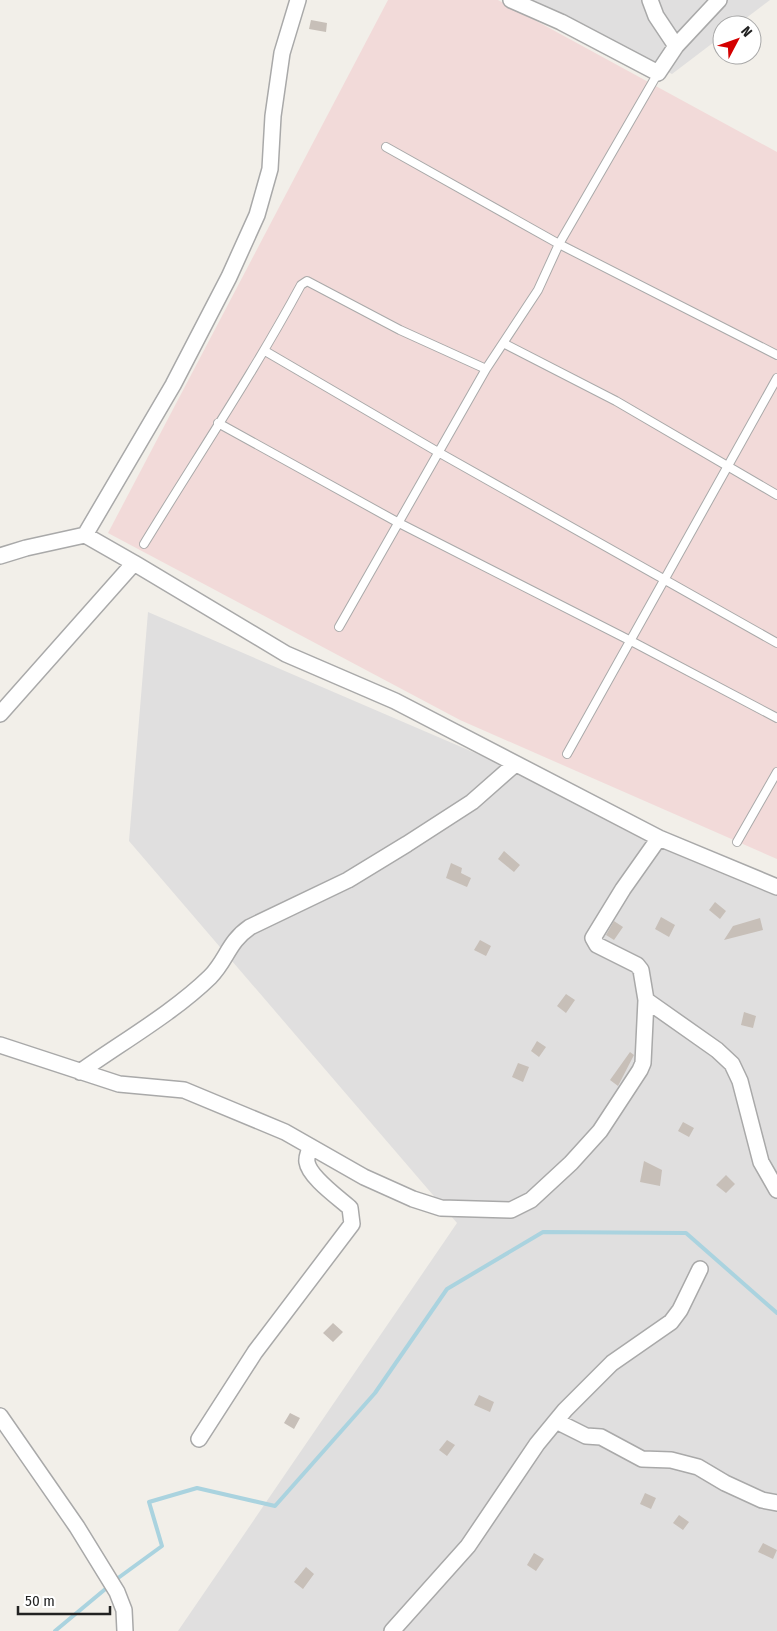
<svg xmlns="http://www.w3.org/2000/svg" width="777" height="1631" font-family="'Fira Sans Condensed',sans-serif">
  <rect width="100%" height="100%" fill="#f2efe9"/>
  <!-- residential -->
  <path fill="#e0dfdf" d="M 528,0 L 770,0 L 737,25 L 722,25 L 722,36 L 672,74 Z
    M 148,612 L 777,883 L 777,1631 L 178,1631 L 457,1223 L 129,841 Z"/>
  <!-- commercial -->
  <path fill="#f2dad9" d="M 388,0 L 498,0 L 777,152 L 777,859 L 460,720 L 108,533 Z"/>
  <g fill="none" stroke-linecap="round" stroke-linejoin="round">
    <!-- stream -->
    <path stroke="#aad3df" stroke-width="4" d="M 114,1581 L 162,1546 L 149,1502 L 197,1488 L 275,1506 L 375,1393 L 447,1289 L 543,1232 L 686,1233 L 777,1313
      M 55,1631 L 109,1586"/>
  </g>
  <!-- building -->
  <path fill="#c7bfb8" d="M 311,20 L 327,23 L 326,32 L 309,29 Z
    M 504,851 L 520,865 L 514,872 L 498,859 Z
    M 451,863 L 462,868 L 461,873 L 471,878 L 467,887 L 446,878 Z
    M 715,902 L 726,911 L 720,919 L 709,910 Z
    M 661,917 L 675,925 L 669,937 L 655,929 Z
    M 760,918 L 763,930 L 724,940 L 733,926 Z
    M 614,921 L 623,927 L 614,940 L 606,935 Z
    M 480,940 L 491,946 L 486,956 L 474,950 Z
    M 566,994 L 575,1000 L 566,1013 L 557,1006 Z
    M 744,1012 L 756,1016 L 753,1028 L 741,1025 Z
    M 537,1041 L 546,1047 L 539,1057 L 531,1051 Z
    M 630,1052 L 634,1055 L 618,1086 L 610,1080 Z
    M 518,1063 L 529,1067 L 523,1082 L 512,1077 Z
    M 683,1122 L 694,1128 L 689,1137 L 678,1131 Z
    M 644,1161 L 662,1170 L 660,1186 L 640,1182 Z
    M 726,1175 L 735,1184 L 726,1193 L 716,1185 Z
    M 333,1323 L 343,1332 L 333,1342 L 323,1333 Z
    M 479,1395 L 494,1402 L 490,1412 L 474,1405 Z
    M 290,1413 L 300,1418 L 294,1429 L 284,1423 Z
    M 447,1440 L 455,1445 L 447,1456 L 439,1450 Z
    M 645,1493 L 656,1498 L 651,1509 L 640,1504 Z
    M 679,1515 L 689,1522 L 683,1530 L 673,1523 Z
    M 763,1543 L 777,1550 L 773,1559 L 758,1552 Z
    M 534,1553 L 544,1559 L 536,1571 L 527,1565 Z
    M 306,1567 L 314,1574 L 303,1589 L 294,1582 Z"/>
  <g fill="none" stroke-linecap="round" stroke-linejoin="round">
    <!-- lane casing -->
    <g stroke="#a9a9a9" stroke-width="10">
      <path id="lane" d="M 386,147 L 559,244 L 777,355
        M 503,343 L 616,401 L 777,495
        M 265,351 L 438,452 L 777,643
        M 218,423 L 399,523 L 631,641 L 777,718
        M 144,544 C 197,457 253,374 301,285 L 307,281 L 400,330 L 486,369
        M 339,627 L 486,369 L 538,290 L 559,244 L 658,73
        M 567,754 L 777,378
        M 737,842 L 777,772"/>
    </g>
    <!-- street casing -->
    <g stroke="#a9a9a9" stroke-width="18">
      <path id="street" d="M 511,0 L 561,22 L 658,73 L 676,46 L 719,0
        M 650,0 L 656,16 L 676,46
        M 85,535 L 173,385 L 229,277 L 257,215 L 270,169 L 273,116 L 282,53 L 298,0
        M 0,556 L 26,548 L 85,535 L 134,563
        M 0,714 L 134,563 L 286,654 L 395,701 L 659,838 L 777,887
        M 646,1000 L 717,1050 L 732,1064 L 740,1081 L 761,1162 L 777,1190
        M 0,1045 L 119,1084 L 184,1090 L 285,1132 L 364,1177 L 413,1199 L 441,1208 L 511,1210 L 531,1200 L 571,1163 L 600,1131 L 640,1070 L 643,1063 L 646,1000 L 641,970 L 637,965 L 597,945 L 593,938 L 623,889 L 659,838
        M 80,1072 C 122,1042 173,1013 210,977 C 227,960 228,942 250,927 L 348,880 L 407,844 L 472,802 L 514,765
        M 0,1416 L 77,1527 L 117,1592 L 124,1610 L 125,1631
        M 556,1421 L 586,1436 L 601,1437 L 642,1459 L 671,1460 L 698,1467 L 725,1483 L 762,1500 L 777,1503
        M 199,1439 L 255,1352 L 352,1224 L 350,1208 C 339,1198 309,1177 307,1162 C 306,1157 309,1152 310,1147
        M 392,1631 L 468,1546 L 537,1444 L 565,1410 L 612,1363 L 671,1322 L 680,1310 L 700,1269"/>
    </g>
    <!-- lane -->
    <use href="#lane" stroke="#fff" stroke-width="8"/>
    <!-- street -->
    <use href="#street" stroke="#fff" stroke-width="15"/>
  </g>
  <!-- north arrow -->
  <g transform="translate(737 40) rotate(49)"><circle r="24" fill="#ffffff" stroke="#a7a7a7"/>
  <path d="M0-4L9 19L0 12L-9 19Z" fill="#d40000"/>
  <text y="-8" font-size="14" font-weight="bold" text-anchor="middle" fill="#222222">N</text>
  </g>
  <!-- scale -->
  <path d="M18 1606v8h92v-8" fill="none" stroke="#222222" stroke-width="2.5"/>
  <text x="25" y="1606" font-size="15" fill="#222222" stroke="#ffffff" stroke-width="4" paint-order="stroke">50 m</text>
</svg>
